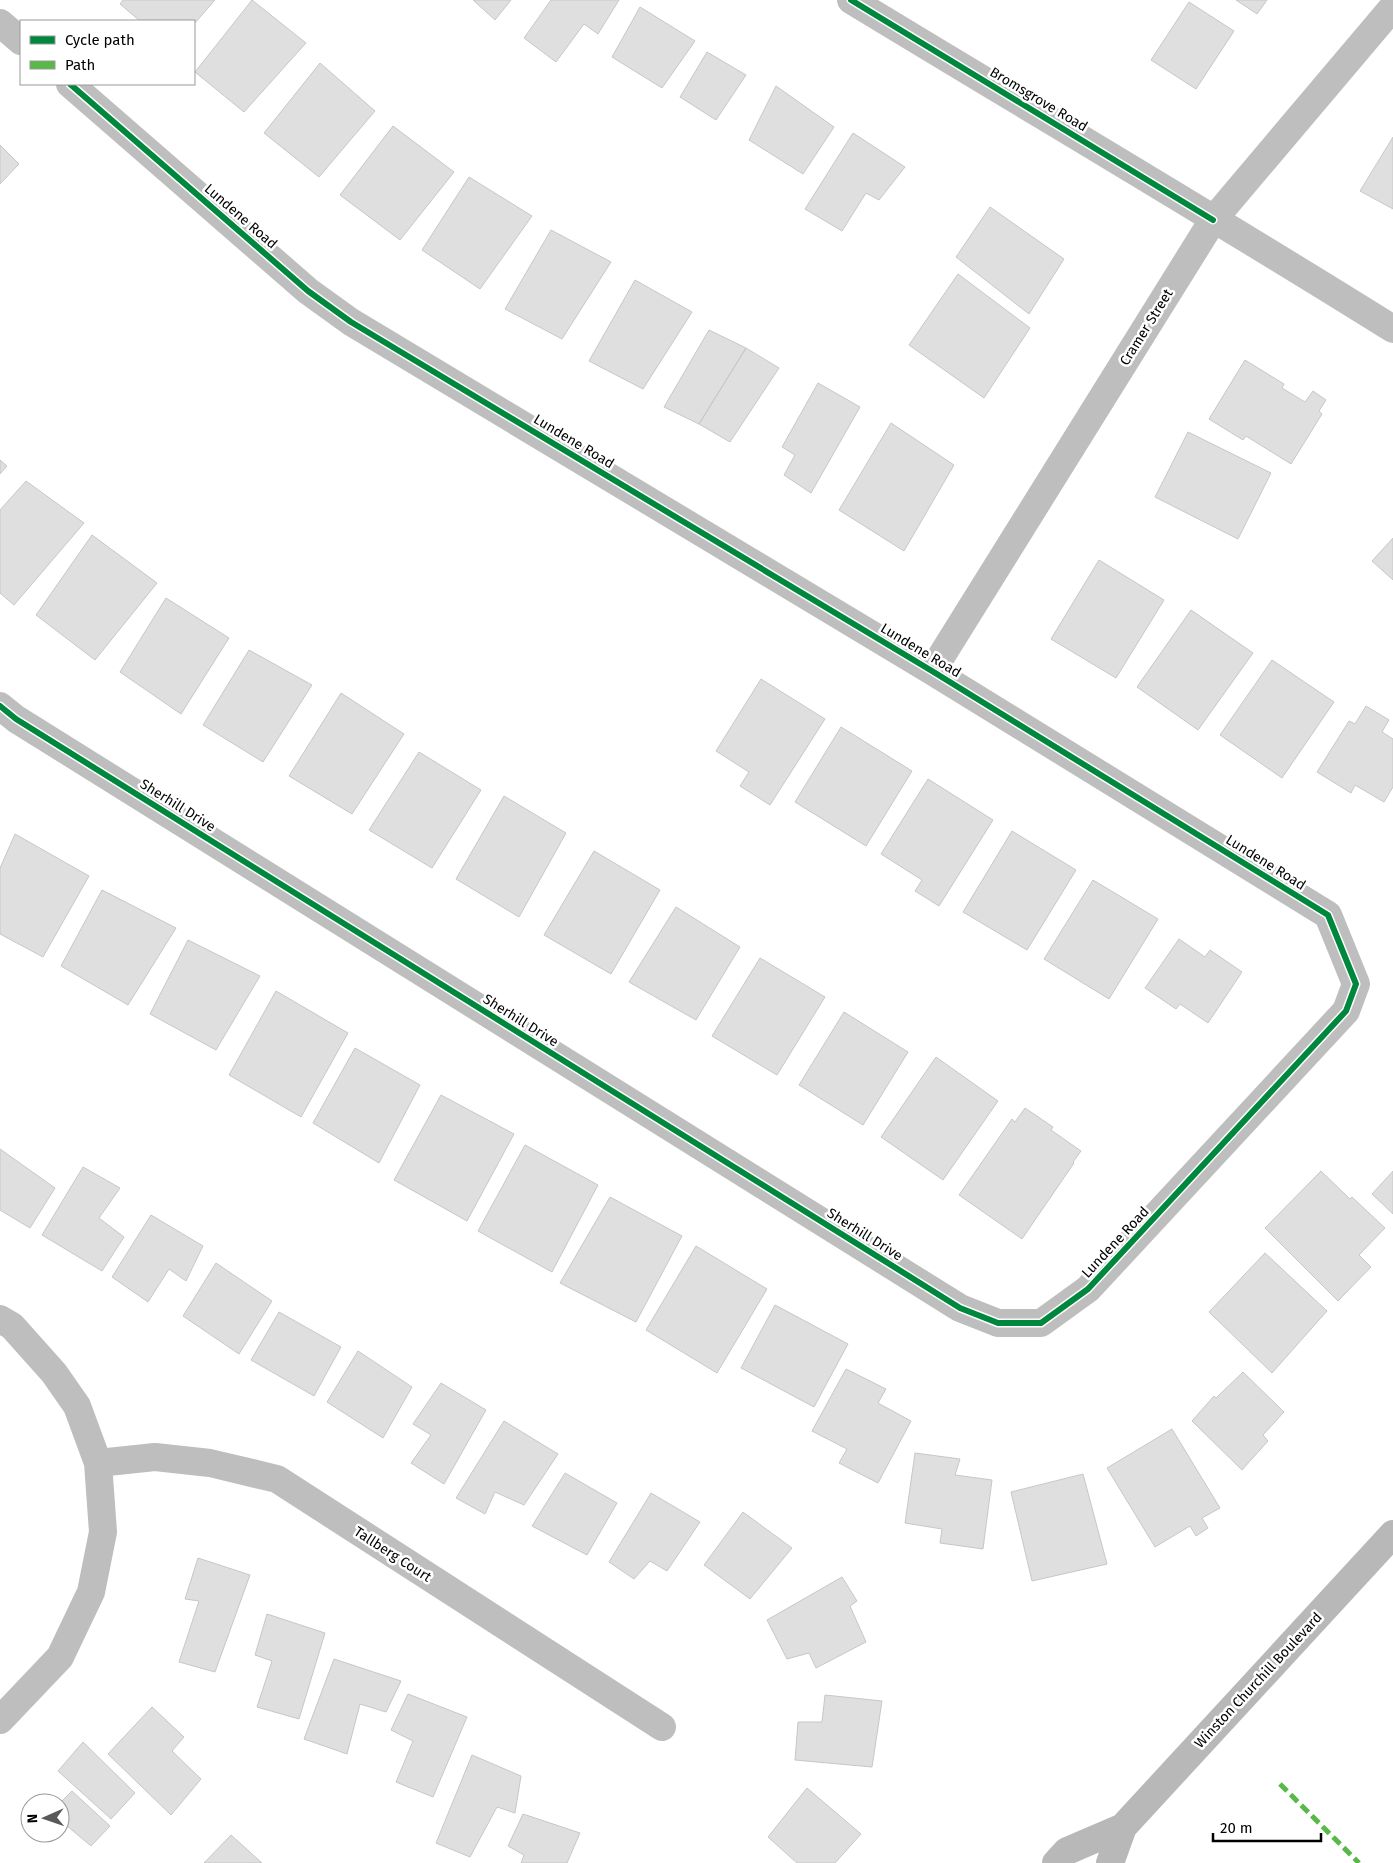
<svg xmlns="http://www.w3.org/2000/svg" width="1393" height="1863" font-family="'Fira Sans',sans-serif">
  <rect width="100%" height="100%" fill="#fff"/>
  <!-- building -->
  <path fill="#dfdfdf" stroke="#c7c7c7" d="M 123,0 L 215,0 L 194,24 L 194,21 L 140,21 L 120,4 Z
    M 252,0 L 306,43 L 244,112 L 195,72 Z
    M 473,0 L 511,0 L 495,20 Z
    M 551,0 L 619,0 L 598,34 L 584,24 L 556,62 L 524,38 Z
    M 1236,0 L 1267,0 L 1257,14 Z
    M 1189,2 L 1234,31 L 1196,89 L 1151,60 Z
    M 640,7 L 695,41 L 662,88 L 612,57 Z
    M 707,52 L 746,75 L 716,120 L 680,97 Z
    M 320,63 L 375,111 L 319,177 L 264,133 Z
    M 776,86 L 834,127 L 803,174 L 749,140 Z
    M 393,126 L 454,172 L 400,240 L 340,195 Z
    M 853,133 L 905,167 L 879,200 L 866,193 L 842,231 L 805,209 Z
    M 1393,137 L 1393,209 L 1360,191 Z
    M 0,145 L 19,164 L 0,184 Z
    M 469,177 L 532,216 L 480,289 L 422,250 Z
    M 990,207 L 1064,259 L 1029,314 L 956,257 Z
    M 551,230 L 611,262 L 562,339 L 505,309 Z
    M 958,274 L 1030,328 L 984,398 L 909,345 Z
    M 635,280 L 692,312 L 643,389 L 589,361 Z
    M 709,330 L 746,348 L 699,424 L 664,407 Z
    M 746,348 L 779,368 L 730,442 L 699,424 Z
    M 1245,360 L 1284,384 L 1282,388 L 1305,402 L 1313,391 L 1326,400 L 1319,411 L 1322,414 L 1291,464 L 1246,436 L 1243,440 L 1209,419 Z
    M 818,383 L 860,407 L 811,493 L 784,475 L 795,455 L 782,447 Z
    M 891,423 L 954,465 L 904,551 L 839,510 Z
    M 1188,432 L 1271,473 L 1238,539 L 1155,497 Z
    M 0,460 L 7,466 L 0,474 Z
    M 26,481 L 84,523 L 14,605 L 0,593 L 0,510 Z
    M 92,535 L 157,583 L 95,660 L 36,615 Z
    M 1393,538 L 1393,580 L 1372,561 Z
    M 1099,560 L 1164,600 L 1116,678 L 1051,639 Z
    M 166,598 L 229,638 L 181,714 L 120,672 Z
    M 1191,610 L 1253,653 L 1198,730 L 1137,687 Z
    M 249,650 L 312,685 L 263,762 L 203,725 Z
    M 1272,660 L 1334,702 L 1282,778 L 1220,735 Z
    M 761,679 L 825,719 L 770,805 L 740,786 L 749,772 L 716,751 Z
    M 341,693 L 404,734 L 352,814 L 289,776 Z
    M 1366,706 L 1389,720 L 1382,732 L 1393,739 L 1393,787 L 1384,802 L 1355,785 L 1351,793 L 1317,772 L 1349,721 L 1355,724 Z
    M 841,727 L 912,771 L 866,846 L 795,802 Z
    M 419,752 L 481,790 L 432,868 L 369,830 Z
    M 928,779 L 993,820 L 939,906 L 915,891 L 922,880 L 881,854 Z
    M 504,796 L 566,833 L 519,917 L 456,879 Z
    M 1012,831 L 1076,870 L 1027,950 L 963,912 Z
    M 15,834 L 89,876 L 43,957 L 0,934 L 0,868 Z
    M 594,851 L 660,890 L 611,974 L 544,935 Z
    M 1093,880 L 1158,919 L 1109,999 L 1044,959 Z
    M 102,890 L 176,928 L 128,1005 L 61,966 Z
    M 676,907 L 740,947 L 696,1020 L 629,982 Z
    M 1179,939 L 1205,957 L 1210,950 L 1242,972 L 1208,1023 L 1180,1004 L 1176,1009 L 1145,988 Z
    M 188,940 L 260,976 L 216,1050 L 150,1014 Z
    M 760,958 L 825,997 L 777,1075 L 712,1036 Z
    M 276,991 L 348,1033 L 301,1117 L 229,1075 Z
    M 844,1012 L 908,1052 L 863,1125 L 799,1085 Z
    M 355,1048 L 420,1085 L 379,1163 L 313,1123 Z
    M 936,1057 L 998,1101 L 943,1180 L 881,1137 Z
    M 441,1095 L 514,1134 L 467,1221 L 394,1180 Z
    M 1025,1108 L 1053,1127 L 1051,1130 L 1081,1151 L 1073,1162 L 1074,1163 L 1022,1239 L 959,1195 L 1012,1119 L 1015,1122 Z
    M 525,1145 L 598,1185 L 552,1272 L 478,1231 Z
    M 0,1149 L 55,1188 L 30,1228 L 0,1210 Z
    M 83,1167 L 120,1188 L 99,1218 L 124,1237 L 102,1271 L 42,1235 Z
    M 1321,1171 L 1350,1199 L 1352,1197 L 1385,1228 L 1359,1255 L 1371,1267 L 1338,1301 L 1265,1228 Z
    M 1393,1171 L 1393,1214 L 1372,1194 Z
    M 610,1197 L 682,1236 L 636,1322 L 560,1283 Z
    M 151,1215 L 203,1246 L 186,1281 L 169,1269 L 148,1302 L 112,1277 Z
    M 696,1246 L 767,1289 L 717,1373 L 646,1330 Z
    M 1265,1253 L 1327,1311 L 1272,1373 L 1209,1312 Z
    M 216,1263 L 272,1301 L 239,1354 L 183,1316 Z
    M 775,1305 L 848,1344 L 814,1407 L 741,1368 Z
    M 279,1312 L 341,1347 L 314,1396 L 251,1360 Z
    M 358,1351 L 412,1387 L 383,1438 L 327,1402 Z
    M 846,1369 L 886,1389 L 878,1403 L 911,1421 L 878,1483 L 839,1463 L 847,1449 L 812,1431 Z
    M 1243,1372 L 1284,1412 L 1263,1435 L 1268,1441 L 1242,1470 L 1192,1421 L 1214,1396 L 1216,1398 Z
    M 441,1383 L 486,1410 L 444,1484 L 411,1463 L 431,1435 L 413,1424 Z
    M 504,1421 L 558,1454 L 524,1505 L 495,1492 L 485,1514 L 456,1498 Z
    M 1172,1429 L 1220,1508 L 1202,1518 L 1208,1528 L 1196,1536 L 1190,1526 L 1155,1547 L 1107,1468 Z
    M 915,1453 L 960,1459 L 955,1475 L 992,1480 L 983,1549 L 940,1543 L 942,1529 L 905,1523 Z
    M 565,1473 L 617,1503 L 587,1555 L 532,1526 Z
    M 1083,1474 L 1107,1564 L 1032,1581 L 1011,1492 Z
    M 651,1493 L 700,1522 L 667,1571 L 650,1561 L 634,1579 L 609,1562 Z
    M 743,1512 L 792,1548 L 750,1599 L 704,1565 Z
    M 198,1558 L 250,1575 L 215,1672 L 179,1662 L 199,1601 L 185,1599 Z
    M 842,1577 L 857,1601 L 850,1606 L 866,1642 L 816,1668 L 809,1653 L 787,1659 L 767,1620 Z
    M 267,1614 L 325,1633 L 299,1719 L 257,1707 L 272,1661 L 255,1655 Z
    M 334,1659 L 401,1681 L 386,1712 L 360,1704 L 347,1754 L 304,1739 Z
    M 408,1694 L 467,1717 L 433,1797 L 396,1782 L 413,1741 L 391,1730 Z
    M 825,1695 L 882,1701 L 872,1767 L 795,1760 L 798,1722 L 822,1722 Z
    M 152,1707 L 184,1737 L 172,1751 L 201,1779 L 171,1815 L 108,1754 Z
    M 83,1742 L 135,1793 L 111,1819 L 58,1771 Z
    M 472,1755 L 521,1776 L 515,1813 L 497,1807 L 470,1857 L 436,1843 Z
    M 807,1788 L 861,1834 L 835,1863 L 797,1863 L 768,1837 Z
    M 72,1791 L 110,1826 L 91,1846 L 60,1820 L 60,1803 Z
    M 523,1814 L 580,1833 L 567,1863 L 521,1863 L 524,1855 L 508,1846 Z
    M 231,1835 L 262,1863 L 204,1863 Z"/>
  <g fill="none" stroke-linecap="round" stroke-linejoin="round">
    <!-- minor -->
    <path stroke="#bebebe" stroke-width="28" d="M 0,23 L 21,41
      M 932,671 L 1213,220 L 1393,7
      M 0,706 L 16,719 L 960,1308 L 998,1323 L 1041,1323 L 1088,1289 L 1346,1011 L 1356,984 L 1328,915 L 932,671 L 351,322 L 308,291 L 70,84
      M 0,1319 L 12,1326 L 54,1373 L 77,1406 L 98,1463 L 103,1532 L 91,1592 L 60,1657 L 0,1720
      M 98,1463 L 155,1457 L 210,1463 L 277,1479 L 662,1727"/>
    <!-- tertiary -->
    <path stroke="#bebebe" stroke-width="28" d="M 851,0 C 1032,110 1214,217 1393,329"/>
    <!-- secondary -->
    <path stroke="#b8b8b8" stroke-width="28" d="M 1056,1863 L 1067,1851 L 1123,1827
      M 1110,1863 L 1123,1827 L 1393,1534"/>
    <!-- quiet -->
    <path stroke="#58b947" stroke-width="5" stroke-dasharray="10 5" stroke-linecap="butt" d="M 1280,1784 L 1359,1863"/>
    <!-- cycleway casing -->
    <g stroke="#fff" stroke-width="9">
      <path id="cycleway" d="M 851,0 L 1213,220
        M 0,706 L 16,719 L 960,1308 L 998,1323 L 1041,1323 L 1088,1289 L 1346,1011 L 1356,984 L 1328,915 L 932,671 L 351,322 L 308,291 L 70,84"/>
    </g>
    <!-- cycleway -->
    <use href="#cycleway" stroke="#00873e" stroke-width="6"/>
  </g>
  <g text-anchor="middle" stroke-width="5" stroke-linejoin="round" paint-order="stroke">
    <!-- street labels -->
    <g font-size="14" fill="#000" stroke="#fff">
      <text transform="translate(1039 99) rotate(31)" y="5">Bromsgrove Road</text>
      <text transform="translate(241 216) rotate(41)" y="5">Lundene Road</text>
      <text transform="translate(1146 327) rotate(-58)" y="5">Cramer Street</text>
      <text transform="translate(574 441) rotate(31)" y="5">Lundene Road</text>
      <text transform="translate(921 650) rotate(31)" y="5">Lundene Road</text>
      <text transform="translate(178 805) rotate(32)" y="5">Sherhill Drive</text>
      <text transform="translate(1266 862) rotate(32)" y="5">Lundene Road</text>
      <text transform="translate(521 1020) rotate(32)" y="5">Sherhill Drive</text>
      <text transform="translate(865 1234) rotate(32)" y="5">Sherhill Drive</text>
      <text transform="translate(1115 1242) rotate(-47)" y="5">Lundene Road</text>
      <text transform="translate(393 1554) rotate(33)" y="5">Tallberg Court</text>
      <text transform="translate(1258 1680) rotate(-47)" y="5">Winston Churchill Boulevard</text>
    </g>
  </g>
  <!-- legend -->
  <rect x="20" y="20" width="175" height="65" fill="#ffffff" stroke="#999999"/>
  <rect x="30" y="36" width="25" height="8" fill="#00873e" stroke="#999999"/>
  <text x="65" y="45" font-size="15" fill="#000000">Cycle path</text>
  <rect x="30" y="61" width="25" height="8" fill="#58b947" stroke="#999999"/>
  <text x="65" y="70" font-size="15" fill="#000000">Path</text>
  <!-- north arrow -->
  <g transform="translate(45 1818) rotate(268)"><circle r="24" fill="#ffffff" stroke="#999999"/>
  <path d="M0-4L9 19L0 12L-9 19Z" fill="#595959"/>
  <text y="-8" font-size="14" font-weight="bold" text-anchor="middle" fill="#000000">N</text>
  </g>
  <!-- scale -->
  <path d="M1213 1833v8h108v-8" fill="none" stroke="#000000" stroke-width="2.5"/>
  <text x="1220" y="1833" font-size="15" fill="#000000" stroke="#ffffff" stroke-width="4" paint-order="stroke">20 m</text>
</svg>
